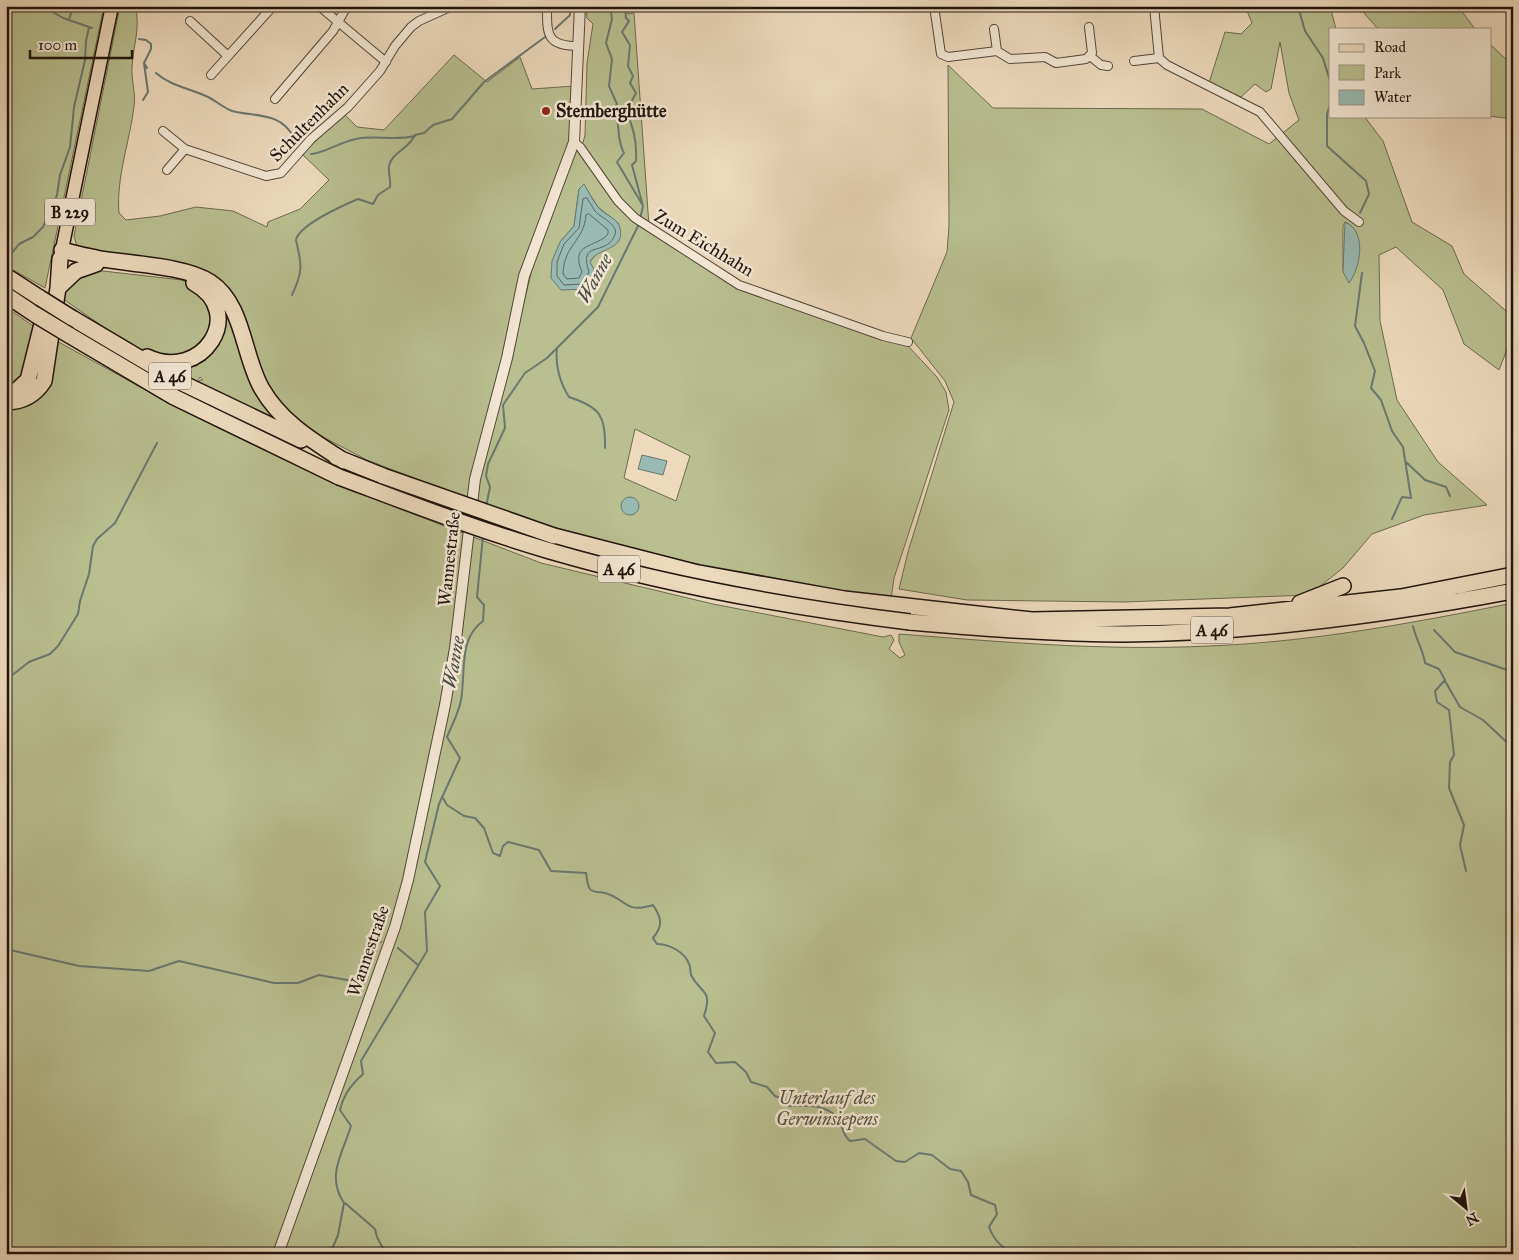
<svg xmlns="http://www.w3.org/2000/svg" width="1519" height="1260" font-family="'IM FELL Great Primer',serif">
  <rect width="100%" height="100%" fill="#eddabd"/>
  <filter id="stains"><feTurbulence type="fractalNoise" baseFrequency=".004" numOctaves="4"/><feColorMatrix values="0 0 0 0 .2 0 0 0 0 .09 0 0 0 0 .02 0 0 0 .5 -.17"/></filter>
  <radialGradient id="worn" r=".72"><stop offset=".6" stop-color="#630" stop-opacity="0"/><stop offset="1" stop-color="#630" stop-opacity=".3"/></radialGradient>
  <!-- green -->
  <path fill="#b9bf90" stroke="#6c6a4f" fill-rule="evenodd" d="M 6,6 L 104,6 L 45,288 L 6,266 Z
    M 120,6 L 135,6 C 141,27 133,46 132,67 C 131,80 136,93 134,106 C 130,141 116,177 119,213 L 126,220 L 160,216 L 196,207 L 233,211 L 267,227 L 268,222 L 300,209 L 329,180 L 302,154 L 344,114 L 357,127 L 384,130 L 454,55 L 487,82 L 520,57 L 532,89 L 574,86 L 571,142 L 528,257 L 469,499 L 367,460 L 300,425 L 281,407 L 263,382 L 222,288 L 77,247 L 74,236 Z
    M 586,6 L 627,6 L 628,14 L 634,13 L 649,226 L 620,200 L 582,146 L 585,135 L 587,63 L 593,24 L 587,18 Z
    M 1245,6 L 1330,6 L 1336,29 L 1330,29 L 1330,116 L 1364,116 L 1383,141 L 1412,222 L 1452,246 L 1464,274 L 1513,317 L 1513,334 L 1499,370 L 1464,344 L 1443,290 L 1396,247 L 1379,255 L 1380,321 L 1397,400 L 1438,462 L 1487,505 L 1424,515 L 1372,534 L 1343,568 L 1309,595 L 1124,602 L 967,600 L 899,589 L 908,552 L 954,402 L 945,381 L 911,338 L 947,252 L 949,226 L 948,65 L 993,108 L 1202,109 L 1269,144 L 1299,120 L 1289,93 L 1280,42 L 1271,89 L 1266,92 L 1255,84 L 1241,97 L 1209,83 L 1225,32 L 1241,34 L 1252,23 ZM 1345,222 C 1368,232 1356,264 1350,281 L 1343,271 L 1343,226 Z
    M 1358,6 L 1458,6 L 1475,29 L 1378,29 Z
    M 1490,44 L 1513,66 L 1513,119 L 1489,116 Z
    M 576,146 L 619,204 L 739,287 L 908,346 L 937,377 L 946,392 L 949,410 L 894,578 L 891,599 L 676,560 L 527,520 L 474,500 L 539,242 ZM 579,189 L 587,190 L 598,207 L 619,224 L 590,262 L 560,242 L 574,226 ZM 635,429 L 690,456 L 676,501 L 624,478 Z
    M 94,270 L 182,280 L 199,289 L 214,312 L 208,342 L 183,359 L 150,354 L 127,343 L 63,299 C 70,279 73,276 94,270 Z
    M 211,286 L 235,324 L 291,428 L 198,385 L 200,380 L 203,380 L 200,377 L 196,384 L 162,363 L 213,345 Z
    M 6,307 L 36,328 C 30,352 31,376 6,388 Z
    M 55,340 L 180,409 L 307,470 L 348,489 L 541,563 L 713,604 L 883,637 L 891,635 L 894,640 L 889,649 L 900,658 L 905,655 L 899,642 L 899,634 C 1002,642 1106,651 1209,646 C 1311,642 1413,623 1513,603 L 1513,1254 L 6,1254 L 6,407 L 38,396 Z"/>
  <!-- water -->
  <path fill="#99bab2" stroke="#697870" d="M 584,184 C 588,191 593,201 598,207 C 604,215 618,218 620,228 C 626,251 595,248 590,262 L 595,271 L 592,281 L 585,289 L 561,290 L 551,278 L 552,261 L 560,242 L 574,226 L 579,189 Z
    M 1345,222 C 1367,231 1361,267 1349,283 L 1343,272 Z
    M 642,455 L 667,461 L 663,475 L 638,469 Z
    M621 506a9 9 0 1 1 18 0a9 9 0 1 1-18 0Z"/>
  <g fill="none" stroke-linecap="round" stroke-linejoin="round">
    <!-- shore -->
    <path stroke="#5c6760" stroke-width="1" d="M 587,198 C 590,202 592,207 595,211 C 602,219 621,225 614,237 C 605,256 578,240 589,272 L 582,284 L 564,285 L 557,276 L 557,262 L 564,244 L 579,228 L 583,199 Z
      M 589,214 L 608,230 L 608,234 C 597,248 569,242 582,272 L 579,278 L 567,279 L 563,274 C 564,244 584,242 586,215 Z"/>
    <!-- stream -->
    <path stroke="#697870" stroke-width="2" d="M 43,6 L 63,18 L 92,28
      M 610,6 L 612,19 L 606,43 L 612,59 L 609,86 L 617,104 L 614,110 C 621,124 616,140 624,153 L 617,162 L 642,204
      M 625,6 L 626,18 L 629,21 L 622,32 L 630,45 L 628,66 L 633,76 L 630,83 L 636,93 L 626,112 C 634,127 637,143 636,161 L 632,165 L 643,206 L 640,219
      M 1298,6 L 1305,31 L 1323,58 L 1330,81
      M 69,20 L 73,6
      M 555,29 L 570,15 L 571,6
      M 139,39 L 146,40 L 151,44 L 151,49 L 144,63
      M 156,73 C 172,87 190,88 208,97 C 216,101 224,108 232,111 C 253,117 281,111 294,138
      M 143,100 L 148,92 L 144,63 L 147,68
      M 1330,105 L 1327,114 L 1327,146 L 1366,181 L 1369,194 L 1360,213
      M 311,154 C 325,153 340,142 356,139 C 375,135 395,141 415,136
      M 8,258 L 19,244 L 33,237 L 43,227 L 57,195 L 60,175 L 70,147 L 74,107 L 85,60 L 86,41 L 89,27
      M 1362,273 L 1355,326 L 1364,343 L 1375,371 L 1371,388 L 1381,400 L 1392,431 L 1403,447 L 1411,498 L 1402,497 L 1392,519
      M 292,295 C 303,272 302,265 296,240 C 299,225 344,205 358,199 L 373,204 L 378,195 L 390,187 C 391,180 388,172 389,166 C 392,152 408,150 415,135 L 424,133 L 433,125 L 452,119 L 484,82 L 545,37
      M 557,349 C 555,365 560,383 569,397 C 600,407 606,416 605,448
      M 1406,462 L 1425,480 L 1446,487 L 1450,496
      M 486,507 L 490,487 L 486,476 L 488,464 L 505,428 L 503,405 L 525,373 L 547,358 L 598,307 L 639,224
      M 1413,626 C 1416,640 1423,649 1425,663 L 1439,669 L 1445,680 L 1435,691 L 1437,702 L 1449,710 L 1454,755 L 1450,762 L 1449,788 L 1464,825 L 1460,845 L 1466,871
      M 1434,630 L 1455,652 L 1513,672
      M 6,680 L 29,662 L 50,654 L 58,646 L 78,614 L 80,601 L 89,574 L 93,546 L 97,539 L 115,523 L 157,443
      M 1445,681 L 1460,707 L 1483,720 L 1513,748
      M 443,798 L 447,805 L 464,816 L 475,818 L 484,828 L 493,853 L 500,856 L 503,846 L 508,842 L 539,850 L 551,871 L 586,873 C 587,878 587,885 590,889 C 594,894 600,891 605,893 C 627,899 624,914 653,905 C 662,918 663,926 653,938 L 657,944 C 669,944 685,952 689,964 C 691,967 690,972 691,975 C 701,995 713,988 704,1016 L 715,1033 L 708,1052 L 716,1063 L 735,1062 L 746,1072 L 751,1082 L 767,1087 L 775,1096 L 789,1101 L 789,1106 C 807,1106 829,1103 839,1121 C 844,1129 842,1134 850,1141 L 865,1139 L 896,1161 L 905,1162 L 919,1153 L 932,1155 L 950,1169 L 961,1171 L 968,1182 L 971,1195 L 995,1205 L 997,1214 L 989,1227 C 995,1242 1002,1248 1016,1254
      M 398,948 L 418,965
      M 6,949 L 79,966 L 149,971 L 179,961 L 274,983 L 298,983 L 319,975 L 364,983 L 378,942 L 381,942
      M 345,1203 L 375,1229 L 377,1237 L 386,1254
      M 330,1254 L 338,1235 L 344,1203 C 326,1176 342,1155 351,1126 L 340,1110 C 344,1094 351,1085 363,1074 L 361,1061 L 427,951 L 425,912 L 440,886 L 425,862 L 439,804 L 460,758 L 447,737 C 452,725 459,712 461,700 C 466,672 458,639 483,621 L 484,605 L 477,597 L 483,536
      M 1072,1254 L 1079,1248 L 1085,1254
      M 1129,1254 L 1157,1254
      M 1319,1254 L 1340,1252 L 1354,1248"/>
    <!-- minor casing -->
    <g stroke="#53463a" stroke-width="10">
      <path id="minor" d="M 319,6 L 386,62
        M 547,6 C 547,34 546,46 578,46
        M 934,6 L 941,54 L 948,57 L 997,51 L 1010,59 L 1045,57 L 1056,63 L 1086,59 L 1092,53 L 1089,27
        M 1154,6 L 1159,58 L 1167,65 L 1260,112 L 1344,211 L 1359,222
        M 190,21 L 228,56
        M 994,29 L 997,51
        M 1090,56 L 1101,65 L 1108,66
        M 1134,61 L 1159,58
        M 211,75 L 273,6
        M 275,99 L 333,31 L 347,6
        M 163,131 L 185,149 L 266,176 L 281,173 L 311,139 L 348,107 L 380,71 L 395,46 L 411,27 L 419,21 L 452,6
        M 574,142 L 580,147 L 618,201 L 635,218 L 739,285 L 883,336 L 908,342
        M 167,170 L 185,149"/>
    </g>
    <!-- tertiary casing -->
    <g stroke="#53463a" stroke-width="12">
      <path id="tertiary" d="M 278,1254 L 395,927 L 408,880 L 445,705 L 455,648 L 475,479 L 507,358 L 524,276 L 574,142 L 580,6"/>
    </g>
    <!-- primary casing -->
    <g stroke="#20140e" stroke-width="15">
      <path id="primary" d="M 60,259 L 112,6"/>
    </g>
    <!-- motorway casing -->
    <g stroke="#20140e" stroke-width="18">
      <path id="motorway" d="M 62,250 C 73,253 84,256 96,258 C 127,264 184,265 210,282 C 244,304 243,357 262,389 C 281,422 313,441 344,461
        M 6,276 L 40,298
        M 58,288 L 76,271 L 96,264
        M 6,295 L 36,315
        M 72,318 L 180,382 L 301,440
        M 69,335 L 174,397 L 339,477
        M 147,357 C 202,383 248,313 194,283
        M 6,394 L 17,390 L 28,380 L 46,308
        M 6,402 C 22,402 35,395 44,381 L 58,288 L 60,259
        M 336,457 L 383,476
        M 554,536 L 698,573 L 844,599 L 1032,620 L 1230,616 L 1401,597 L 1513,575
        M 1300,603 L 1343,586
        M 910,622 C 982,628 1053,634 1125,634 C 1255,633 1385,615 1513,591"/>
    </g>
    <!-- minor -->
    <use href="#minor" stroke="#f3e7d4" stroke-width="8"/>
    <!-- tertiary -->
    <use href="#tertiary" stroke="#f3e7d4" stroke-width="10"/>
    <!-- primary -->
    <use href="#primary" stroke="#eddabd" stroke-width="12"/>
    <!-- motorway -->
    <use href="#motorway" stroke="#eddabd" stroke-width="15"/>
    <!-- motorway-bridge casing -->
    <g stroke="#20140e" stroke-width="18" stroke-linecap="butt">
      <path id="motorway-bridge" d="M 40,298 L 72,318
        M 36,315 L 69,335
        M 383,476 L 554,536
        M 339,477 C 409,503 478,530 550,551 C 667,585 788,607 910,622"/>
    </g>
    <!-- motorway-bridge -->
    <use href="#motorway-bridge" stroke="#eddabd" stroke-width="15"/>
  </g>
  <!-- markers -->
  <circle fill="#8f2418" stroke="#f3e7d4" stroke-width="2" cx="546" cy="111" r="5"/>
  <g text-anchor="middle" stroke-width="5" stroke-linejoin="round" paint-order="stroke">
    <!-- shield labels -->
    <g fill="#f3e7d4" stroke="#5f5349" stroke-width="1">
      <rect x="45" y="198.5" width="50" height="27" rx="4"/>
      <rect x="149" y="362.5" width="42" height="27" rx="4"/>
      <rect x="598" y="555.5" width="42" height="27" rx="4"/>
      <rect x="1191" y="616.5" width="42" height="27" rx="4"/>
    </g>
    <g font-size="16" font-weight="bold" fill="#20140e">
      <text x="70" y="218">B 229</text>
      <text x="170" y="382">A 46</text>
      <text x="619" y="575">A 46</text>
      <text x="1212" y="636">A 46</text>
    </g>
    <!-- poi labels -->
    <g font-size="18" font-weight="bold" fill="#20140e" stroke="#f3e7d4" text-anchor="start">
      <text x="556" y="117">Stemberghütte</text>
    </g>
    <!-- street labels -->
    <g font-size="18" fill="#20140e" stroke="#f3e7d4">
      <text transform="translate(309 122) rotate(-45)" y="6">Schultenhahn</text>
      <text transform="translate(704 243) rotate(31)" y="6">Zum Eichhahn</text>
      <text transform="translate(449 559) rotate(-84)" y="6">Wannestraße</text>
      <text transform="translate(368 951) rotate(-71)" y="6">Wannestraße</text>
    </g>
    <!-- park labels -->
    <g font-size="18" font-style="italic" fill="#56503c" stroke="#f3e7d4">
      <text x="827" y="1104">Unterlauf des<tspan x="827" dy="21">Gerwinsiepens</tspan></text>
    </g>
    <!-- water labels -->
    <g font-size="19" font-style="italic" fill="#4a4e47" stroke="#f3e7d4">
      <text transform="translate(594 278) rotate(-61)" y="7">Wanne</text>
      <text transform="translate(453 662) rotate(-80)" y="7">Wanne</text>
    </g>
  </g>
  <!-- margin -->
  <rect width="1519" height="1260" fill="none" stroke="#eddabd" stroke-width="25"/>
  <rect x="8" y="8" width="1504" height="1245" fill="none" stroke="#20140e" stroke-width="2.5"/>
  <rect x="12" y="12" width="1494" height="1235" fill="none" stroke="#20140e"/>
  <!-- legend -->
  <rect x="1329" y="28" width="162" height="90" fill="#f3e7d4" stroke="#9f9385"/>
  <rect x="1339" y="44" width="25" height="8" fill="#eddabd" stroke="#9f9385"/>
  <text x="1374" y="52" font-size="15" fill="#20140e">Road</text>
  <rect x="1339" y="65" width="25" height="15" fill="#b9bf90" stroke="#9f9385"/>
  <text x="1374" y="78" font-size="15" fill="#20140e">Park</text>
  <rect x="1339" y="90" width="25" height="15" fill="#99bab2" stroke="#9f9385"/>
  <text x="1374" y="102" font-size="15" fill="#20140e">Water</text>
  <!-- north arrow -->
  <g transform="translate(1466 1208) rotate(151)" stroke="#f3e7d4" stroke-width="4" paint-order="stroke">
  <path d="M0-4L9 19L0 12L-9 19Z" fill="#20140e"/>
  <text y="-8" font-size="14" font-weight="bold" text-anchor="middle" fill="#20140e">N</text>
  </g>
  <!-- scale -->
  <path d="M30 50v8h102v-8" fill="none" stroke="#20140e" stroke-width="2.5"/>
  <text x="38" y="50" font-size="15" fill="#20140e" stroke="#f3e7d4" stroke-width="4" paint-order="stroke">100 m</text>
  <rect width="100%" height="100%" filter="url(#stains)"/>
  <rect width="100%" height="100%" fill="url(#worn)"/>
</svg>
